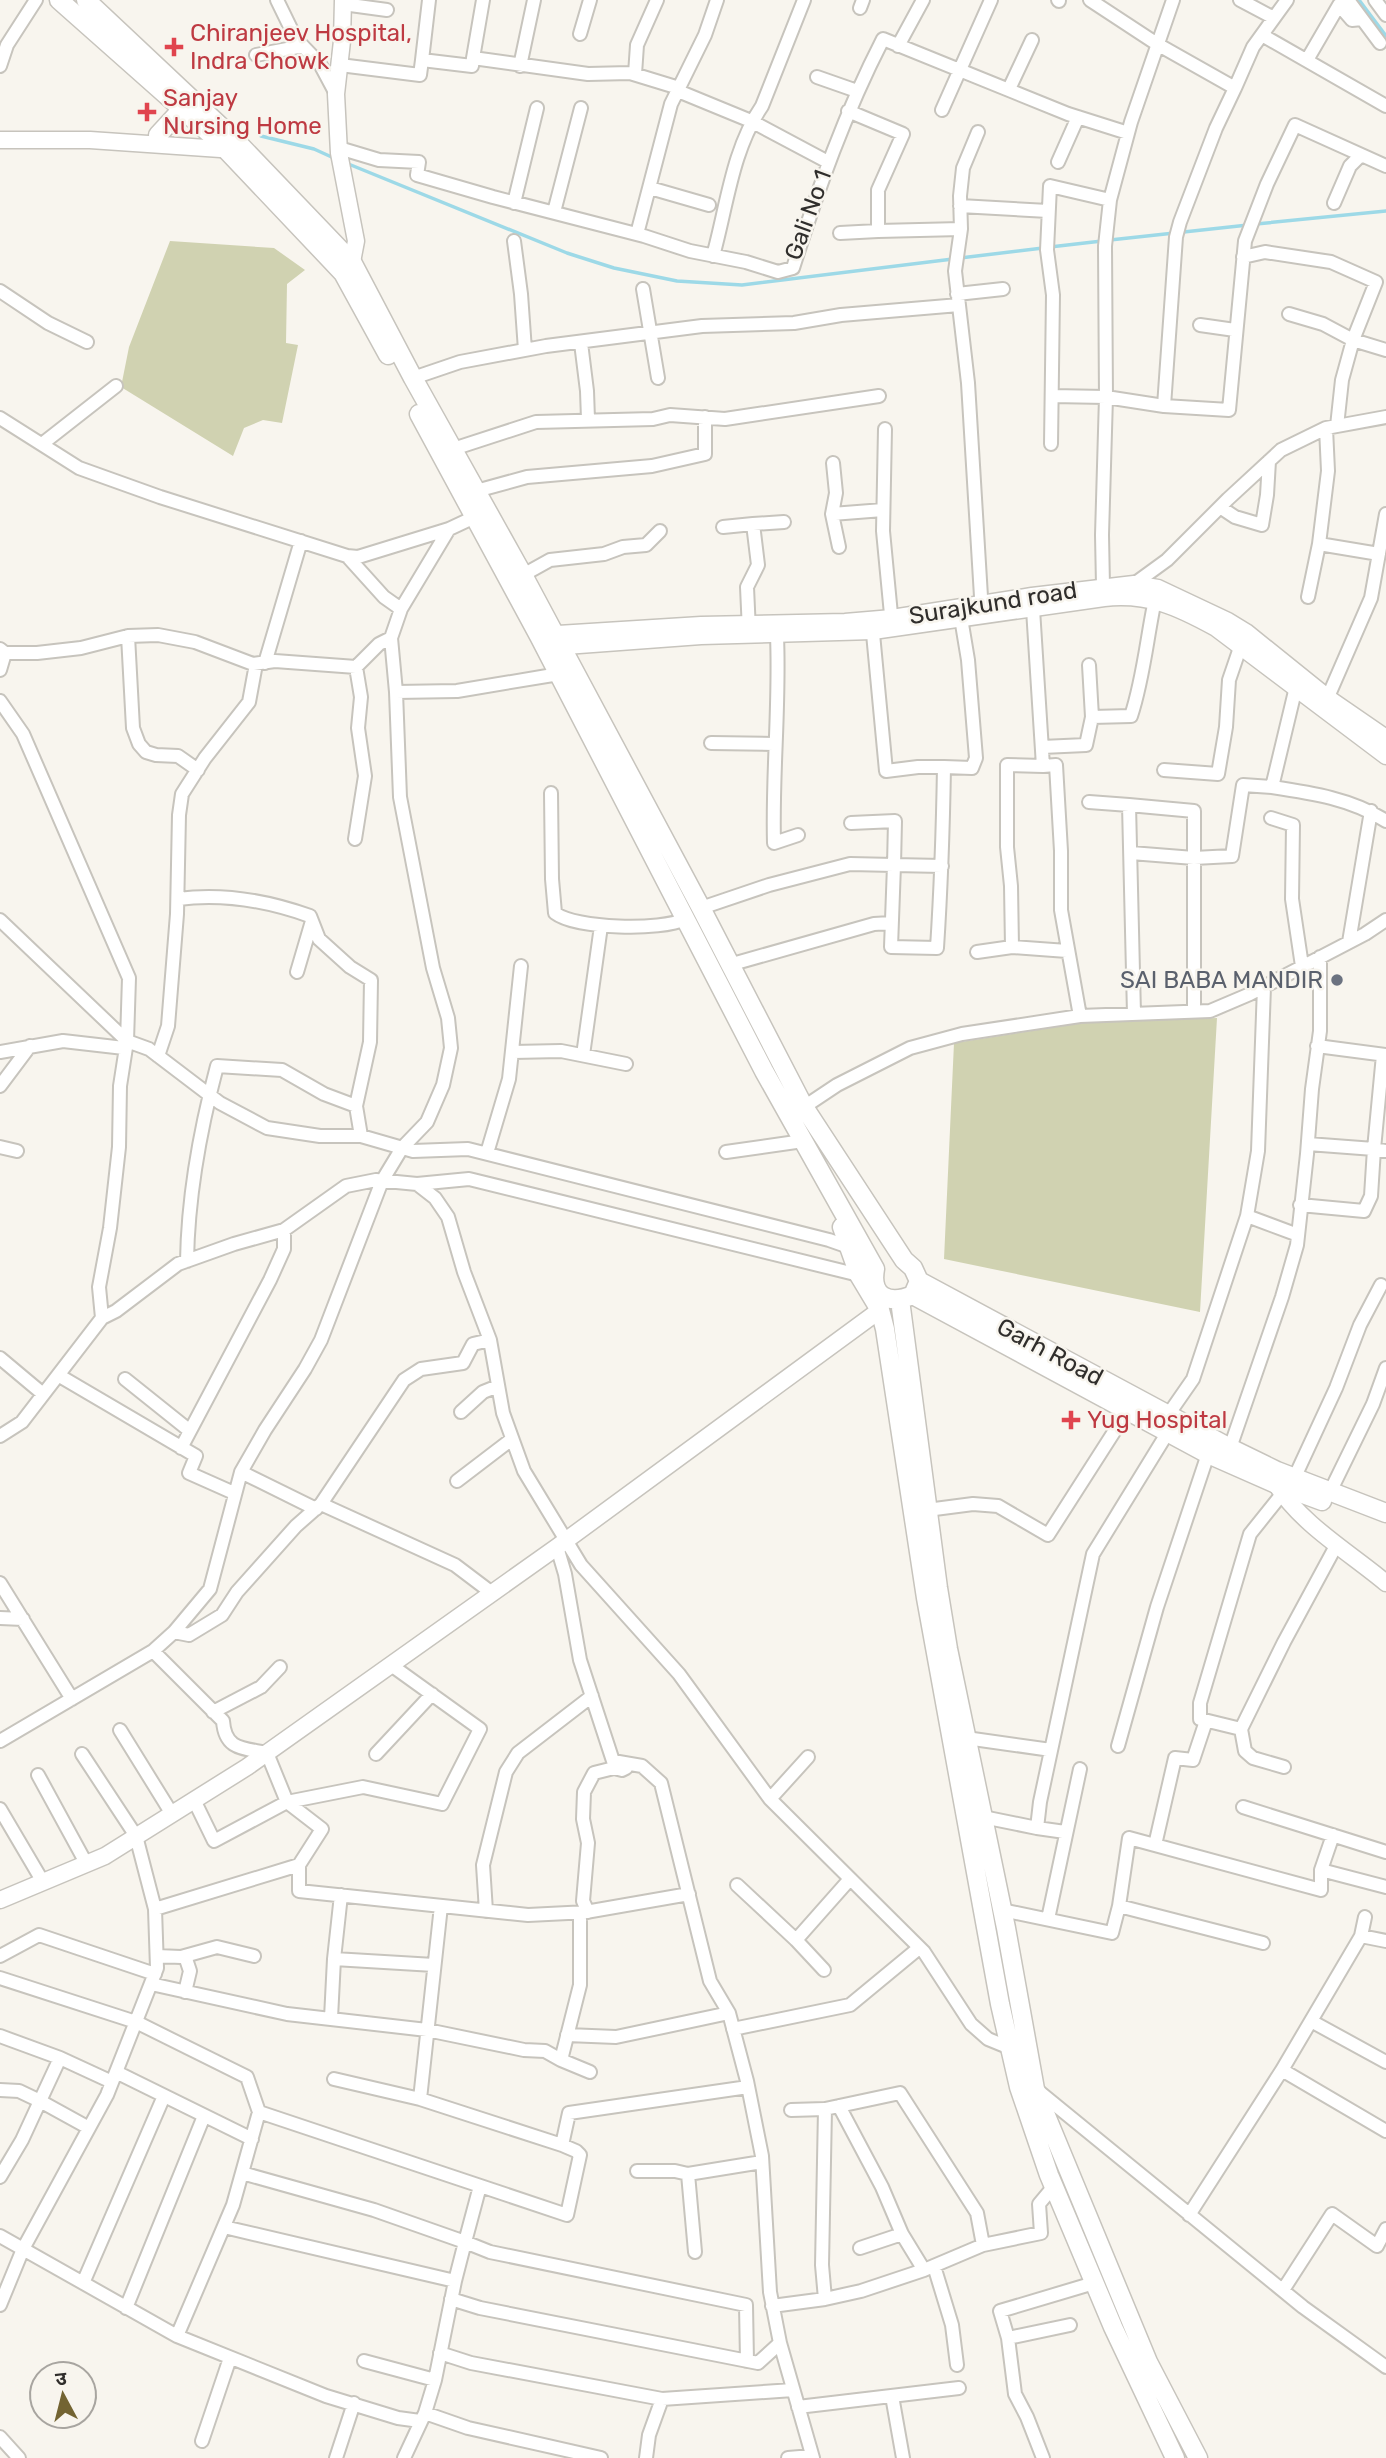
<svg xmlns="http://www.w3.org/2000/svg" width="1386" height="2458" font-family="Rubik,'Noto Sans Devanagari',sans-serif">
  <rect width="100%" height="100%" fill="#f8f5ee"/>
  <!-- green -->
  <path fill="#d0d2b1" d="M 170,241 L 274,248 L 305,270 L 287,284 L 286,343 L 298,345 L 282,423 L 263,420 L 244,428 L 233,456 L 121,387 L 129,347 Z
    M 1217,1018 L 1200,1312 L 944,1259 L 954,1043 L 1089,1022 Z"/>
  <g fill="none" stroke-linecap="round" stroke-linejoin="round">
    <!-- stream -->
    <path stroke="#9dd9e7" stroke-width="3.5" d="M 1359,0 L 1386,36
      M 261,136 L 314,149 L 336,159
      M 346,163 L 567,253 L 614,268 L 677,281 L 742,285 L 953,259
      M 1256,224 L 1386,211
      M 1110,240 L 1248,225
      M 1050,247 L 1102,241
      M 960,258 L 1043,248"/>
    <!-- street casing -->
    <g stroke="#c7c4bd" stroke-width="16">
      <path id="street" d="M 277,0 L 296,39 L 320,64 L 336,94
        M 1058,0 L 1059,1
        M 1240,0 L 1274,18
        M 1348,0 L 1380,43
        M 1375,0 L 1386,15
        M 343,4 L 387,10
        M 860,8 L 863,0
        M 580,34 L 590,0
        M 1262,35 L 1386,106
        M 898,46 L 923,0
        M 256,55 L 303,46
        M 473,58 L 483,0
        M 422,60 L 429,0
        M 1307,60 L 1339,5 L 1352,20 L 1362,19
        M 340,65 L 420,75 L 422,60 L 472,66 L 473,58 L 588,74 L 630,73 L 679,88
        M 0,66 L 7,45 L 36,0
        M 520,66 L 534,0
        M 635,74 L 637,45 L 657,0
        M 817,77 L 857,91
        M 1235,88 L 1253,47 L 1287,0
        M 1009,89 L 1032,40
        M 678,91 L 751,121 L 828,162
        M 942,110 L 991,0
        M 339,148 L 379,160 L 419,162 L 417,175 L 493,197 L 644,236 L 690,251 L 746,262 L 778,272 L 793,268 C 818,189 845,113 883,39 L 1068,114 L 1128,133
        M 1058,162 L 1078,117
        M 650,188 L 709,205
        M 514,203 L 537,108
        M 1334,203 L 1350,166 L 1361,155
        M 960,206 L 1048,211
        M 554,212 L 581,108
        M 961,229 L 960,196 L 963,168 L 978,132
        M 878,231 L 961,229 L 955,271 L 968,383 L 982,613
        M 840,233 L 878,231 L 878,190 L 903,134 L 848,111
        M 637,234 L 671,104 L 705,35 L 717,0
        M 514,241 L 521,294 L 525,350
        M 713,256 C 727,206 732,150 762,106 L 804,0
        M 1243,257 L 1265,252 L 1331,262 L 1376,282 L 1353,340 L 1342,380 L 1337,426
        M 643,289 L 658,378
        M 0,291 L 48,323 L 87,342
        M 957,294 L 1003,289
        M 1289,314 L 1323,324 L 1353,340 L 1386,350
        M 1200,325 L 1235,330
        M 581,343 L 587,391 L 588,419
        M 413,378 L 460,362 L 546,346 L 702,326 L 794,323 L 841,315 L 959,305
        M 1052,396 L 1106,397 L 1164,406 L 1176,237 L 1180,222 L 1216,128 L 1235,88 L 1157,44 L 1090,0
        M 1164,406 L 1229,410 L 1245,241 L 1267,184 L 1295,125 L 1386,166
        M 0,418 L 79,468 L 160,497 L 347,556 L 358,557 L 449,529 L 481,514
        M 885,429 L 883,531 L 892,625
        M 42,444 L 116,386
        M 1051,444 L 1053,295 L 1047,250 L 1050,186 L 1110,200
        M 453,449 L 536,422 L 653,419 L 670,415 L 725,419 L 879,396
        M 476,491 L 527,477 L 652,466 L 705,454 L 705,417
        M 1220,507 L 1235,517 L 1262,525 L 1267,495 L 1269,461
        M 832,514 L 836,493 L 833,463
        M 753,524 L 784,522
        M 723,527 L 753,524 L 758,565 L 747,587 L 749,631
        M 1319,544 L 1379,554
        M 839,547 L 832,514 L 883,510
        M 347,556 L 384,597 L 401,609
        M 523,575 L 550,560 L 604,554 L 623,547 L 646,545 L 660,531
        M 1103,586 L 1102,535 L 1106,397 L 1105,246 L 1110,200 L 1131,122 L 1173,0
        M 1133,589 L 1134,584 L 1167,560 L 1228,499 L 1281,450 L 1326,428 L 1386,417
        M 1308,597 L 1319,544 L 1328,471 L 1326,428
        M 1033,609 L 1043,766 L 1056,765 L 1061,851 L 1061,910 L 1080,1016
        M 872,623 L 886,771 L 918,767 L 944,767
        M 128,636 L 133,728 L 139,744 L 146,752 L 156,755 L 178,756 L 198,770
        M 777,636 C 780,705 772,774 774,843 L 798,835
        M 0,649 L 5,653 L 37,653 L 81,648 L 128,636 L 158,635 L 195,642 L 253,664 L 275,661 L 356,667 L 379,644 L 391,638
        M 265,663 L 301,541
        M 1089,665 L 1092,717
        M 0,670 L 5,653
        M 1296,687 L 1272,787 C 1312,793 1352,799 1386,821
        M 396,692 L 457,691 L 559,674
        M 0,701 L 23,734 L 129,978 L 127,1041 L 120,1086 L 119,1147 L 110,1228 L 99,1287 L 102,1318
        M 1324,706 L 1371,598 L 1386,514
        M 711,743 L 774,744
        M 1042,747 L 1086,745 L 1092,717 L 1131,716 C 1144,677 1147,635 1156,595
        M 1043,766 L 1007,765 L 1007,847 L 1011,886 L 1012,947 L 1067,951
        M 1164,770 L 1218,774 L 1226,727 L 1229,680 L 1243,639
        M 551,793 L 552,879 L 555,913 C 576,929 661,931 685,919
        M 1089,802 L 1129,805 L 1134,1014
        M 1129,805 L 1194,811 L 1194,1011
        M 1271,818 L 1293,825 L 1292,899 L 1302,966
        M 355,839 L 365,776 L 358,728 L 361,697 L 356,667
        M 1131,853 L 1194,858 L 1232,856 L 1243,785 L 1272,787
        M 942,866 L 894,865 L 891,947 L 937,948 C 941,887 943,827 944,767 L 972,768 L 976,758 L 968,660 L 960,612
        M 178,899 C 222,893 268,901 310,916 L 319,939 L 350,967 L 371,980 L 370,1042 L 356,1106 L 361,1136
        M 701,908 L 769,885 L 850,864 L 894,865 L 895,821 L 851,823
        M 0,920 L 127,1041 L 149,1049 L 220,1103 L 267,1128 L 320,1136 L 361,1136 L 413,1151 L 468,1149 L 829,1240 L 849,1247
        M 1349,942 L 1371,811
        M 977,952 L 1012,947
        M 729,965 L 874,924 L 891,923
        M 297,972 L 312,921
        M 1264,987 L 1258,1151 L 1247,1216 L 1298,1235
        M 1317,1046 L 1386,1055
        M 0,1052 L 63,1041 L 124,1048
        M 513,1052 L 561,1051 L 626,1064
        M 583,1055 L 601,926
        M 158,1056 L 168,1026 L 177,914 L 179,815 L 182,794 L 205,758 L 249,702 L 256,664
        M 0,1086 L 30,1046
        M 798,1111 L 837,1085 L 910,1048 L 962,1034 L 1080,1016 L 1210,1011 L 1250,994 L 1365,934 L 1386,920
        M 1308,1144 L 1374,1149 L 1383,1055
        M 0,1147 L 17,1151
        M 726,1152 L 803,1141
        M 487,1153 L 509,1079 L 521,966
        M 417,1184 L 435,1198 L 448,1217 L 464,1272 L 490,1340 L 503,1413 L 524,1471 L 581,1565 L 679,1674 L 770,1799 L 924,1952 L 971,2024 L 988,2039 L 1010,2048 L 1015,2047
        M 1300,1205 L 1364,1211 L 1371,1196 L 1374,1149 L 1386,1151
        M 187,1261 C 188,1195 200,1130 217,1066 L 282,1070 L 324,1094 L 356,1106
        M 0,1358 L 43,1394
        M 58,1375 L 196,1456 L 189,1473 L 234,1493
        M 125,1379 L 190,1431
        M 461,1412 L 483,1392 L 498,1386
        M 1168,1415 L 1193,1379 L 1247,1216
        M 0,1436 L 22,1422 L 102,1318 L 116,1311 L 178,1264 L 234,1244 L 284,1230 L 346,1186 L 376,1180 L 417,1184 L 469,1179 L 859,1275
        M 181,1448 L 270,1280 L 284,1249 L 284,1230
        M 1230,1448 L 1282,1297 L 1297,1245 L 1307,1154 L 1312,1089 L 1320,1031 L 1320,957
        M 241,1472 L 316,1509
        M 457,1481 L 512,1439
        M 1292,1483 L 1336,1388 L 1360,1325 L 1381,1285
        M 1330,1492 L 1373,1404 L 1386,1368
        M 321,1504 L 455,1565 L 492,1593
        M 927,1510 L 973,1504 L 998,1506 L 1048,1535 L 1128,1410
        M 557,1547 L 565,1574 L 580,1660 L 613,1761 L 642,1766 L 661,1783 L 710,1981 L 729,2013 L 747,2081 L 762,2156 L 770,2292 L 780,2343 L 813,2458
        M 0,1583 L 72,1699
        M 0,1618 L 23,1619
        M 174,1632 L 189,1635 L 222,1615 L 237,1592 L 296,1526 L 321,1504 L 404,1380 L 421,1369 L 463,1363 L 473,1344 L 490,1340
        M 153,1651 L 223,1721 C 225,1750 243,1748 267,1753 L 287,1802 L 363,1787 L 442,1804 L 480,1729 L 391,1665
        M 213,1712 L 261,1687 L 280,1667
        M 1241,1729 L 1200,1719 L 1200,1703 L 1250,1534 L 1282,1494
        M 120,1730 L 172,1814
        M 966,1738 L 1051,1750
        M 0,1741 L 153,1651 L 174,1632 L 210,1589 L 241,1472 L 265,1430 L 305,1369 L 321,1340 L 382,1181 L 402,1148 L 427,1122 L 443,1085 L 451,1048 L 448,1018 L 433,968 L 400,797 L 396,692 L 391,638 L 401,609 L 449,529
        M 1118,1746 L 1157,1607 L 1208,1454
        M 376,1754 L 432,1694
        M 1284,1767 L 1253,1758 L 1245,1751 L 1241,1729 L 1284,1642 L 1337,1544
        M 38,1775 L 86,1863
        M 770,1799 L 808,1757
        M 1243,1807 L 1386,1852
        M 0,1809 L 43,1882
        M 983,1817 L 1037,1828
        M 1065,1832 L 1037,1828 L 1040,1802 L 1093,1554 L 1168,1432
        M 1155,1845 L 1175,1758 L 1193,1760 L 1206,1721
        M 299,1865 L 299,1891 L 528,1915 L 588,1912 L 583,1901 L 588,1843 L 583,1819 L 584,1792 L 594,1773 L 614,1768 L 622,1770 L 626,1768
        M 1321,1870 L 1333,1835
        M 737,1885 L 796,1940 L 850,1879
        M 1119,1906 L 1129,1838 L 1321,1890 L 1321,1870 L 1386,1887
        M 155,1909 L 299,1865 L 322,1829 L 287,1802 L 214,1841 L 194,1800
        M 1002,1910 L 1112,1933 L 1119,1906 L 1263,1943
        M 486,1911 L 483,1865 L 506,1772 L 518,1753 L 592,1696
        M 1048,1919 L 1080,1769
        M 1361,1936 L 1365,1917
        M 796,1940 L 824,1970
        M 0,1956 L 39,1935 L 155,1974
        M 157,1956 L 181,1957 L 217,1947 L 254,1956
        M 185,1956 L 190,1971 L 185,1992
        M 334,1959 L 434,1965
        M 0,1978 L 136,2022 L 247,2077 L 259,2112 L 233,2205 L 177,2336
        M 151,1984 L 287,2014 L 427,2030 L 524,2050 L 545,2051 L 561,2060
        M 331,2018 L 334,1959 L 341,1895
        M 1311,2021 L 1386,2062
        M 733,2029 L 850,2005 L 919,1948
        M 567,2035 L 616,2037 L 729,2013
        M 0,2036 L 60,2058
        M 1282,2070 L 1361,1936 L 1386,1941
        M 116,2072 L 252,2139
        M 590,2072 L 561,2060 L 580,1985 L 580,1913 L 689,1894
        M 334,2079 L 420,2099 L 441,1906
        M 0,2090 L 19,2091 L 40,2101 L 60,2058 L 112,2082
        M 1037,2090 L 1303,2307 L 1386,2367
        M 420,2099 L 562,2145
        M 839,2106 L 882,2187 L 902,2234 L 924,2270
        M 791,2110 L 825,2109 L 900,2093 L 977,2213 L 983,2245
        M 259,2112 L 567,2215 L 580,2155 L 576,2151 L 562,2145 L 569,2113 L 748,2087
        M 637,2171 L 675,2171 L 688,2174
        M 242,2173 L 374,2210 L 465,2242 L 455,2281 L 435,2380 L 425,2413 L 404,2458
        M 0,2177 L 22,2140 L 40,2101 L 89,2128
        M 480,2186 L 465,2242 L 490,2252 L 746,2305 L 747,2361
        M 1189,2215 L 1282,2070 L 1386,2131
        M 224,2227 L 455,2281
        M 0,2236 L 177,2336 L 326,2396 L 398,2418 L 420,2421
        M 860,2248 L 902,2234
        M 695,2252 L 688,2174 L 762,2162
        M 934,2266 L 952,2325 L 957,2365
        M 83,2283 L 164,2096
        M 1283,2290 L 1332,2214 L 1377,2246 L 1386,2229
        M 451,2299 L 480,2308 L 758,2363 L 780,2343
        M 825,2299 L 822,2265 L 825,2109
        M 0,2305 L 23,2249 L 107,2095 L 157,1968 L 155,1909 L 136,1836 L 82,1754
        M 772,2306 L 825,2299 L 861,2291 L 924,2270 L 983,2245 L 1041,2233 L 1039,2204 L 1054,2186
        M 126,2308 L 204,2116
        M 1008,2338 L 1000,2311 L 1094,2283
        M 440,2353 L 471,2363 L 662,2399 L 793,2390
        M 364,2361 L 435,2380
        M 892,2396 L 903,2458
        M 798,2407 L 959,2388
        M 425,2413 L 468,2428 L 601,2458
        M 0,2437 L 19,2458
        M 202,2441 L 230,2358
        M 336,2458 L 354,2403
        M 646,2458 L 649,2435 L 662,2399
        M 788,2458 L 812,2456
        M 1043,2458 L 1027,2417 L 1015,2394 L 1008,2338 L 1070,2325"/>
    </g>
    <!-- secondary casing -->
    <g stroke="#c7c4bd" stroke-width="19">
      <path id="secondary" d="M 343,0 L 342,41 L 336,94 L 339,153 L 356,241 L 352,262 L 346,270
        M 0,140 L 90,140 L 235,150
        M 542,635 L 701,625 L 845,622 L 892,618 L 1032,596 L 1134,584 L 1158,588 L 1228,621 L 1246,632 L 1328,698 L 1386,738
        M 552,647 L 701,636 L 873,631 L 1104,598 C 1148,593 1178,607 1216,628 L 1386,756
        M 1276,1478 L 1276,1484 C 1302,1525 1349,1552 1386,1583
        M 0,1900 L 105,1856 L 247,1767 L 557,1547 L 880,1310"/>
    </g>
    <!-- primary casing -->
    <g stroke="#c7c4bd" stroke-width="21">
      <path id="primary" d="M 59,0 L 217,140 L 343,273 L 388,355
        M 86,0 L 236,141 L 352,262 L 413,378 L 523,575 L 701,908 L 804,1107 L 904,1260 L 913,1268 L 919,1281 L 1230,1448 L 1277,1471 L 1386,1513
        M 158,135 L 182,109
        M 419,414 L 539,636 L 764,1071 L 875,1269 C 870,1297 889,1305 913,1295 L 919,1281
        M 842,1227 L 859,1275 L 880,1310 L 885,1329 L 926,1598 L 1000,2004 L 1019,2087 L 1049,2175 L 1113,2327 L 1175,2458
        M 913,1295 L 1208,1454 L 1276,1484 L 1322,1501
        M 900,1300 L 938,1588 L 948,1649 L 1006,1928 L 1035,2089 L 1148,2362 L 1198,2458"/>
    </g>
    <!-- street -->
    <use href="#street" stroke="#fff" stroke-width="12"/>
    <!-- secondary -->
    <use href="#secondary" stroke="#fff" stroke-width="16"/>
    <!-- primary -->
    <use href="#primary" stroke="#fff" stroke-width="18"/>
  </g>
  <!-- markers -->
  <g fill="#e0444e" stroke="#f8f5ee" stroke-width="2.5">
    <path d="M170.5 36.5h7v7h7v7h-7v7h-7v-7h-7v-7h7z"/>
    <path d="M143.5 101.5h7v7h7v7h-7v7h-7v-7h-7v-7h7z"/>
    <path d="M1067.5 1409.5h7v7h7v7h-7v7h-7v-7h-7v-7h7z"/>
  </g>
  <circle fill="#6b7280" stroke="#f8f5ee" stroke-width="2.5" cx="1337" cy="980" r="7"/>
  <g text-anchor="middle" stroke-width="5" stroke-linejoin="round" paint-order="stroke">
    <!-- health labels -->
    <g font-size="24" fill="#be3a42" stroke="#f8f5ee" text-anchor="start">
      <text x="190" y="41">Chiranjeev Hospital,<tspan x="190" dy="28">Indra Chowk</tspan></text>
      <text x="163" y="106">Sanjay<tspan x="163" dy="28">Nursing Home</tspan></text>
      <text x="1087" y="1428">Yug Hospital</text>
    </g>
    <!-- street labels -->
    <g font-size="24" fill="#302e2c" stroke="#f8f5ee">
      <text transform="translate(808 215) rotate(-70)" y="8">Gali No 1</text>
      <text transform="translate(993 603) rotate(-9)" y="8">Surajkund road</text>
      <text transform="translate(1050 1352) rotate(28)" y="8">Garh Road</text>
    </g>
    <!-- worship labels -->
    <g font-size="24" fill="#5b616d" stroke="#f8f5ee" text-anchor="end">
      <text x="1323" y="988">SAI BABA MANDIR</text>
    </g>
  </g>
  <!-- north arrow -->
  <g transform="translate(63 2395) rotate(353)"><circle r="33" fill="#f8f5ee" stroke="#a8a5a0" stroke-width="2"/>
  <path d="M0-5L12 26L0 18L-12 26Z" fill="#736432"/>
  <text y="-10" font-size="19" font-weight="bold" text-anchor="middle" fill="#302e2c">उ</text>
  </g>
</svg>
